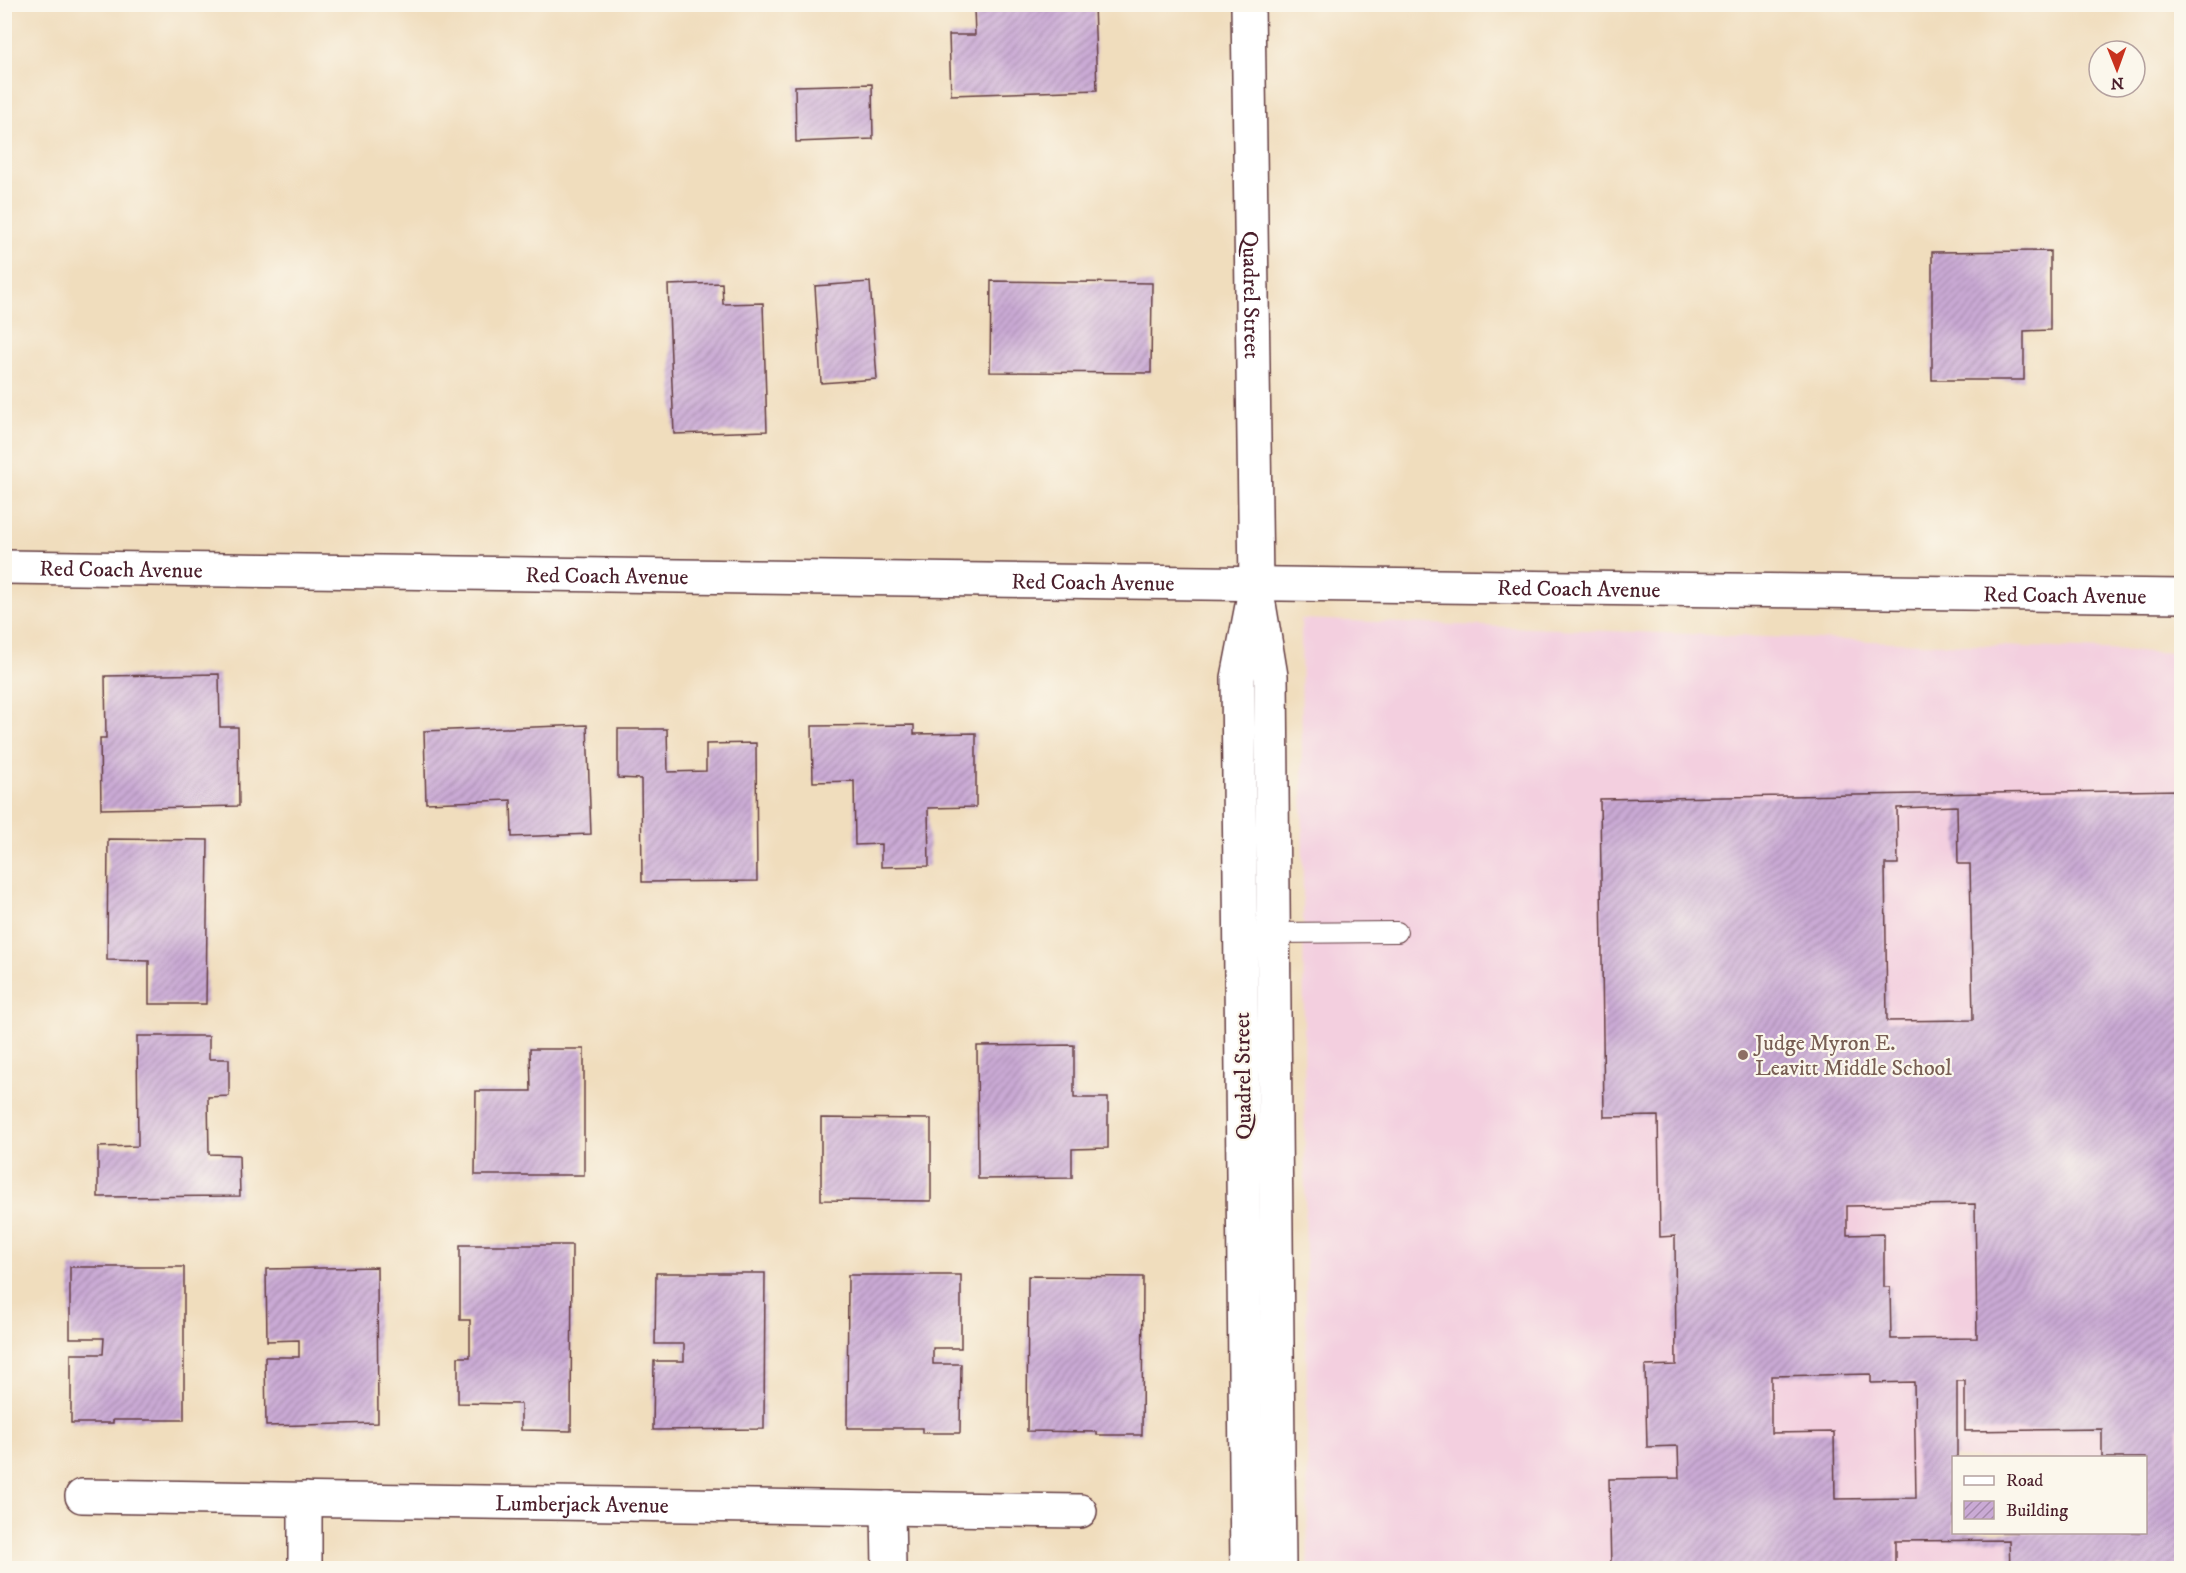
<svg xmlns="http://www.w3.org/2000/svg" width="2186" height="1573" font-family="'IM FELL DW Pica',serif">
  <defs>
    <pattern id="building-hatch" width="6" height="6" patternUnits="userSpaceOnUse" patternTransform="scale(1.5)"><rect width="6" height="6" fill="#caaad5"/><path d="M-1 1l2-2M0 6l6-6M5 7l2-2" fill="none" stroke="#a68aad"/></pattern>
  </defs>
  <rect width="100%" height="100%" fill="#fbf7ec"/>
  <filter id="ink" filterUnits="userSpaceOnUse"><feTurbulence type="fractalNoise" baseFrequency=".0167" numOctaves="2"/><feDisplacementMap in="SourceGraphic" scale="12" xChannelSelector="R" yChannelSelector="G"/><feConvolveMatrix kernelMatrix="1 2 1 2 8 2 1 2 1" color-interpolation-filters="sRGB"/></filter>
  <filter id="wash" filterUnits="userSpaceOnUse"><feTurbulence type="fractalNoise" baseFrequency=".008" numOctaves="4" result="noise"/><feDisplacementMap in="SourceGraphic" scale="24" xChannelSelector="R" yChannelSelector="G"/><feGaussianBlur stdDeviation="1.35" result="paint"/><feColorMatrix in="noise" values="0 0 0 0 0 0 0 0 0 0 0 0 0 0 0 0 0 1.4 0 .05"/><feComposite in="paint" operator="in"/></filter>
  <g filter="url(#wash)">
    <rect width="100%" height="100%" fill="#f0ddbd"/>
    <!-- built -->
    <path fill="#f3cfdf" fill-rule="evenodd" d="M 1301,619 L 2181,653 L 2181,1568 L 1308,1568 ZM 1954,1458 L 2146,1458 L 2146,1532 L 1954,1532 Z"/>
    <g id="blocks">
      <!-- building -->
      <path fill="url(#building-hatch)" fill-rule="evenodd" d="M 1000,4 L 1094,4 L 1097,90 L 951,95 L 949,35 L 975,35 L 974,8 L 1000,8 Z
        M 872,84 L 873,139 L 796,142 L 795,86 Z
        M 2050,251 L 2050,330 L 2024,331 L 2024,380 L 1932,380 L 1932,252 Z
        M 991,281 L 1152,283 L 1151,373 L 990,372 Z
        M 870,282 L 877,379 L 821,383 L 815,286 Z
        M 722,283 L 723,304 L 763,303 L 767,431 L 674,434 L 668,285 Z
        M 219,674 L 220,727 L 238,727 L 239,806 L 101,809 L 100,738 L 106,738 L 105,676 Z
        M 587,725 L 591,834 L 512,837 L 511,800 L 426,803 L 424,731 Z
        M 914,725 L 914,734 L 976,733 L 976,807 L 928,808 L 929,866 L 881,867 L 881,844 L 855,845 L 854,781 L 813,782 L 812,726 Z
        M 618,729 L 667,729 L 668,772 L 706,771 L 706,744 L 756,743 L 757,881 L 642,882 L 641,779 L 618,778 Z
        M 2182,790 L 2182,1428 L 2178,1428 L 2182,1568 L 2010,1568 L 2009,1540 L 1895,1541 L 1895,1568 L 1611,1568 L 1609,1479 L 1679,1478 L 1678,1446 L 1647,1447 L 1645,1366 L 1676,1365 L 1675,1236 L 1660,1237 L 1658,1116 L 1604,1117 L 1600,799 ZM 1957,806 L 1958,864 L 1970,864 L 1973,1020 L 1887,1021 L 1885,864 L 1898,864 L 1897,808 ZM 1975,1204 L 1977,1338 L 1891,1339 L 1890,1287 L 1884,1287 L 1884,1234 L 1847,1235 L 1847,1206 ZM 1871,1374 L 1871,1383 L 1914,1382 L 1916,1498 L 1835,1499 L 1834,1432 L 1771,1433 L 1771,1376 ZM 1957,1381 L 1965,1381 L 1965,1431 L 2102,1429 L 2102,1458 L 2146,1458 L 2146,1532 L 1954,1532 L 1954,1458 L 1957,1458 Z
        M 108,839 L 208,840 L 206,1004 L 149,1004 L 149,961 L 107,960 Z
        M 137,1036 L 209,1036 L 209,1059 L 229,1059 L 229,1096 L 208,1097 L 209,1154 L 239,1155 L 240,1196 L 98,1197 L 98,1147 L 138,1146 Z
        M 1074,1045 L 1074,1098 L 1108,1098 L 1108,1148 L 1072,1149 L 1072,1178 L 978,1179 L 977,1046 Z
        M 530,1049 L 584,1049 L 584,1175 L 475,1175 L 476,1091 L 531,1091 Z
        M 821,1118 L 931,1119 L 931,1201 L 821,1200 Z
        M 460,1245 L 572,1245 L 571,1431 L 521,1430 L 521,1404 L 458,1403 L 458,1357 L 470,1357 L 470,1320 L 460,1320 Z
        M 70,1267 L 184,1267 L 184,1420 L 113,1420 L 113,1423 L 71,1423 L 71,1354 L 103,1354 L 104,1338 L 70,1338 Z
        M 377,1267 L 378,1423 L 266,1426 L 265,1357 L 299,1357 L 299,1340 L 267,1341 L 266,1269 Z
        M 656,1273 L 765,1273 L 764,1429 L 653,1430 L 654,1361 L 684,1361 L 684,1344 L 655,1344 Z
        M 848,1275 L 961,1275 L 961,1348 L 933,1348 L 933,1364 L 961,1364 L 960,1433 L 922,1433 L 922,1428 L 847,1428 Z
        M 1028,1276 L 1143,1277 L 1142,1435 L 1097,1435 L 1097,1432 L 1027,1431 Z"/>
    </g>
  </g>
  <g filter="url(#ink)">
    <use href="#blocks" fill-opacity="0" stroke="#633c41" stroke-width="1.5"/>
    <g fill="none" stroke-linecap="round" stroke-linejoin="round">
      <!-- service casing -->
      <g stroke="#633c41" stroke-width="22">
        <path id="service" d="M 1273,933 L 1397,932"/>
      </g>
      <!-- minor casing -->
      <g stroke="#633c41" stroke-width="36">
        <g id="minor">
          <path id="s1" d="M 1248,4 L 1256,585"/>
          <path id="s2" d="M 82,1496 L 1080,1511"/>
          <path d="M 305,1499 L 305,1568"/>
          <path d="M 888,1508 L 889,1568"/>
        </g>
      </g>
      <!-- tertiary casing -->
      <g stroke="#633c41" stroke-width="36">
        <g id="tertiary">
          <path id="s3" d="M 4,567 L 2182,596"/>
          <path d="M 1259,604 L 1271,676 L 1279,1568"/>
          <path d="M 1247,1568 L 1238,678 L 1256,585"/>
        </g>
      </g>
      <!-- service -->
      <use href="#service" stroke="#fff" stroke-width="20"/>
      <!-- minor -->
      <use href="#minor" stroke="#fff" stroke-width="33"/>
      <!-- tertiary -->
      <use href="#tertiary" stroke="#fff" stroke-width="33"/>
    </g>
  </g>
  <!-- markers -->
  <circle fill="#8d6e63" stroke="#fbf7ec" stroke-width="2" cx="1743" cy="1055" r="6"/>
  <g text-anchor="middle" stroke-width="4.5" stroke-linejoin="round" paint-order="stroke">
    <!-- street labels -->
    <g font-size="22" fill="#4a1f2b" stroke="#fbf7ec">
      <text dy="8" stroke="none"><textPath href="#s1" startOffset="291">Quadrel Street</textPath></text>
      <text dy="8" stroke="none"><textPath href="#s3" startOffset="117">Red Coach Avenue</textPath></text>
      <text dy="8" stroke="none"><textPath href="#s3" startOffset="603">Red Coach Avenue</textPath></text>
      <text dy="8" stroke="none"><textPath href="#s3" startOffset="1089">Red Coach Avenue</textPath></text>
      <text dy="8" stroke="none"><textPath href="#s3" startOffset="1575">Red Coach Avenue</textPath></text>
      <text dy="8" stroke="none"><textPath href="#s3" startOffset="2061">Red Coach Avenue</textPath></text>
      <text transform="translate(1242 1076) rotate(-91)" y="8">Quadrel Street</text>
      <text dy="8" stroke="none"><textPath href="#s2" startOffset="500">Lumberjack Avenue</textPath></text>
    </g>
    <!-- education labels -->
    <g font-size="22" fill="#785e54" stroke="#fbf7ec" text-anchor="start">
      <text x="1755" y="1050">Judge Myron E.<tspan x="1755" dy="25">Leavitt Middle School</tspan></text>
    </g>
  </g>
  <!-- margin -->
  <rect width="2186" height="1573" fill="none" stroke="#fbf7ec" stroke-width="24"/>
  <!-- legend -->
  <rect x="1952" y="1456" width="195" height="78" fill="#fbf7ec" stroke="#b4a19f" stroke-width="1.5"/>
  <rect x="1964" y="1476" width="30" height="9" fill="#ffffff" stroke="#b4a19f" stroke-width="1.5"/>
  <text x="2006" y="1486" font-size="18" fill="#4a1f2b">Road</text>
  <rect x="1964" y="1501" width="30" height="18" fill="url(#building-hatch)" stroke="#b4a19f" stroke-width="1.5"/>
  <text x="2006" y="1516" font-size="18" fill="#4a1f2b">Building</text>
  <!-- north arrow -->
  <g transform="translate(2117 69) rotate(179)"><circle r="28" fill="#fbf7ec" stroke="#b4a19f" stroke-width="1.5"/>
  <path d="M0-4.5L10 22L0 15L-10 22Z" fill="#c8321e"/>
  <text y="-9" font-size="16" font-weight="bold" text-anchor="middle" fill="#4a1f2b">N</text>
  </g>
</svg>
